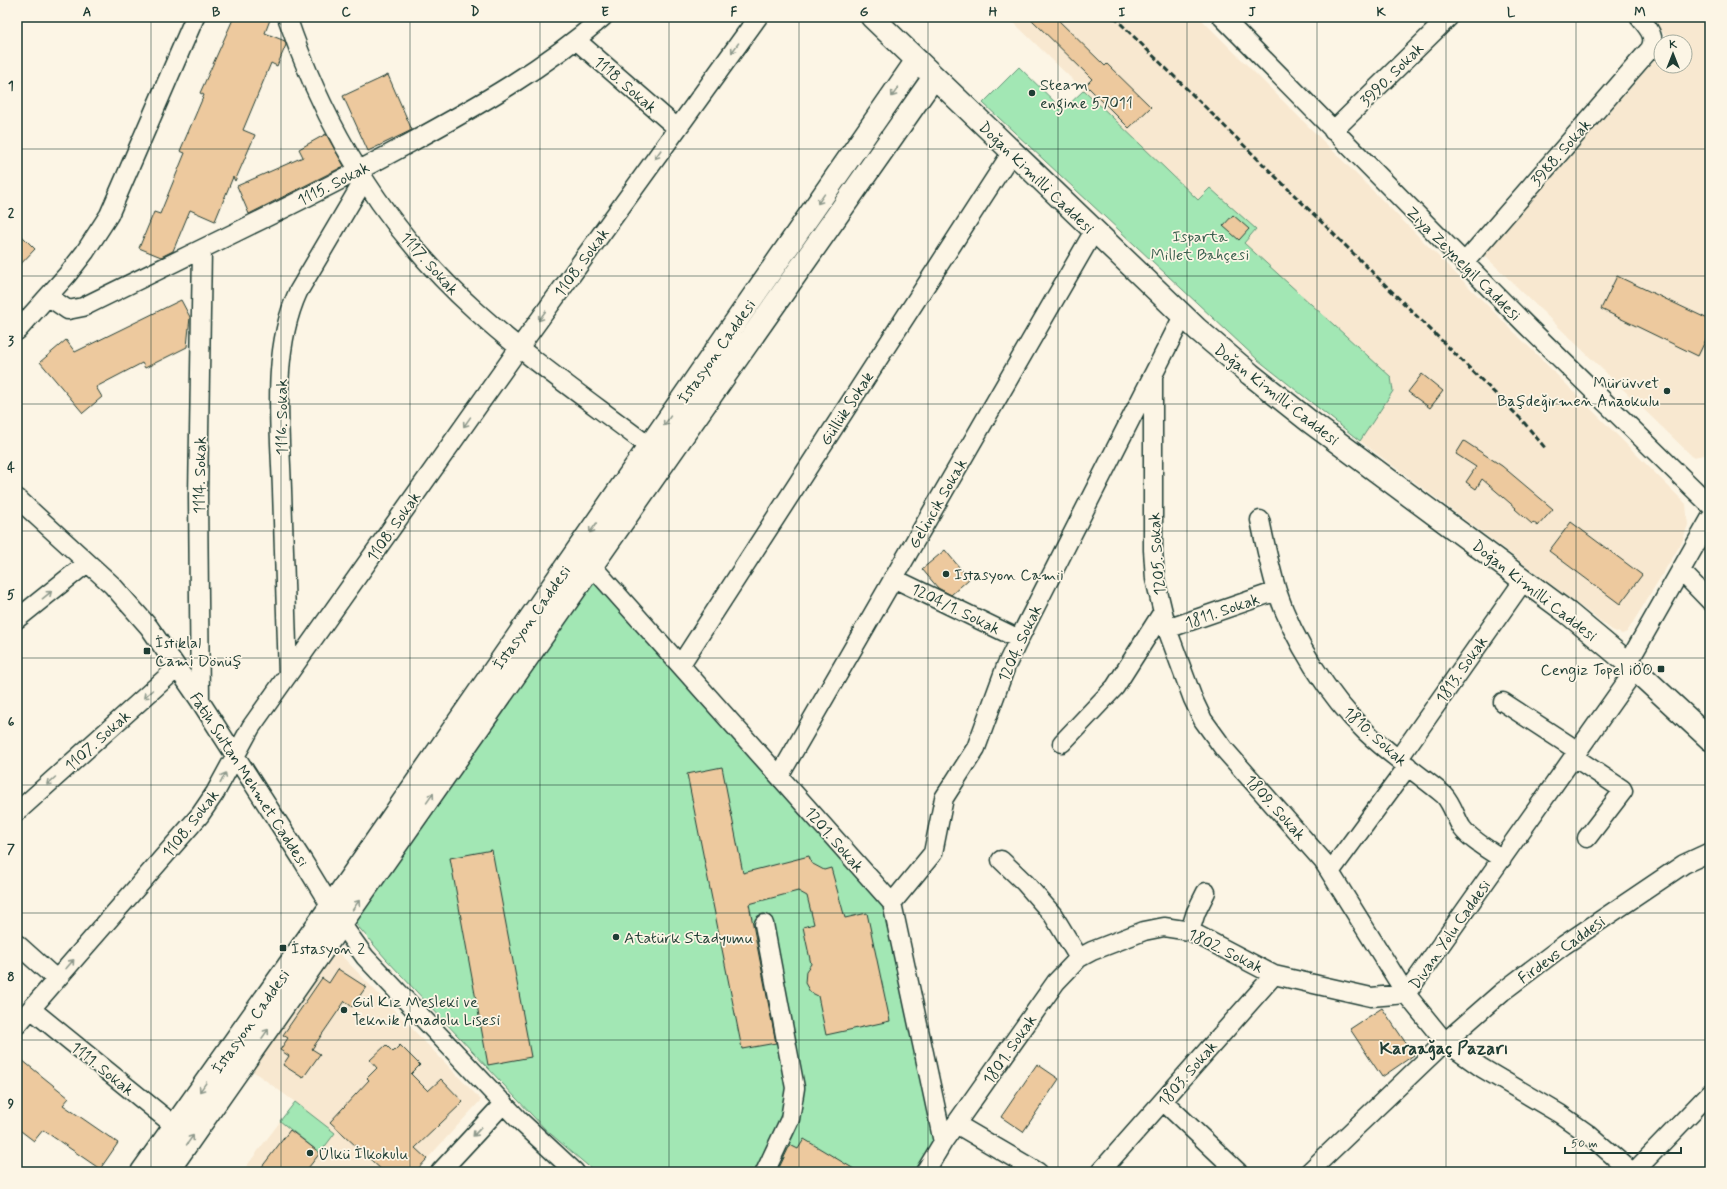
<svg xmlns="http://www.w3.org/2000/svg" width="1727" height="1189" font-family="Mynerve,sans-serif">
  <rect width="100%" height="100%" fill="#fcf5e5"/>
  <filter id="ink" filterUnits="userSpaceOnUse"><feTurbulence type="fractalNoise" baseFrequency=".025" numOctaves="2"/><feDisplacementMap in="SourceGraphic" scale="8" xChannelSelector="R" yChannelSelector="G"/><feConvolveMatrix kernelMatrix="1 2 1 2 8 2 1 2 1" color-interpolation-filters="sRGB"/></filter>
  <g filter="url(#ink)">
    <!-- built -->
    <path fill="#f8e8d0" d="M 1008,17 L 1199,17 L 1686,504 L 1688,525 L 1682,542 L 1627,632 L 1622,634 L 1612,630 L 1360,441 L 1393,391 L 1391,377 L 1244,243 L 1256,229 L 1210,188 L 1198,201 Z
      M 1651,17 L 1710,17 L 1710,454 L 1693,457 L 1484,255 L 1661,53 L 1661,66 L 1685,66 L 1685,42 L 1670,42 Z
      M 337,951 L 481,1100 L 415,1172 L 242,1172 L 295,1102 L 250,1069 Z"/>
    <!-- green -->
    <path fill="#a2e7b4" stroke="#609274" d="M 1019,67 L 1063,110 L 1084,90 L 1198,200 L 1210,188 L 1256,229 L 1244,243 L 1391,377 L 1393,391 L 1360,441 L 1258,360 L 983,103 Z
      M 594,580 L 886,906 L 938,1140 L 918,1172 L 595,1172 L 545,1129 L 386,959 L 355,923 Z
      M 295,1102 L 335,1133 L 320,1153 L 280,1121 Z"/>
    <!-- building -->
    <path fill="#edc99e" stroke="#1f3d34" d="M 234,17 L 271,17 L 265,33 L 285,41 L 286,45 L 277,66 L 271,63 L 243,130 L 255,135 L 235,181 L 233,177 L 215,221 L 190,210 L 173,251 L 161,257 L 139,248 L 154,212 L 160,214 L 185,153 L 180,151 L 204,95 L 200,93 Z
      M 1029,17 L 1055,17 L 1105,66 L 1107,64 L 1151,107 L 1129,128 L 1086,85 L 1092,79 Z
      M 388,75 L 412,130 L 368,151 L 343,96 Z
      M 326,134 L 344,166 L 249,214 L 237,186 L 303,157 L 299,149 Z
      M 1233,215 L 1249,229 L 1239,240 L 1223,226 Z
      M 17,231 L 35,249 L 17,268 Z
      M 1617,276 L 1710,320 L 1710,331 L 1698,356 L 1601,309 Z
      M 181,300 L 190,317 L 187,347 L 145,368 L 142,363 L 96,387 L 102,397 L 83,413 L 40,362 L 66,340 L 75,352 Z
      M 1422,374 L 1443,391 L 1430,408 L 1408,392 Z
      M 1464,441 L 1502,466 L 1553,509 L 1538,526 L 1533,522 L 1532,524 L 1515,509 L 1516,508 L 1510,503 L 1482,479 L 1476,489 L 1466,482 L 1476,467 L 1456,454 Z
      M 1571,522 L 1642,575 L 1620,604 L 1549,551 Z
      M 945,550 L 969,579 L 951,595 L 938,588 L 922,569 Z
      M 722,767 L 743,873 L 809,856 L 811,863 L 824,870 L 831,868 L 845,918 L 867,913 L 890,1021 L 826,1035 L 818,996 L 810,992 L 805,983 L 806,971 L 811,964 L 803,927 L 814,924 L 807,896 L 798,891 L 749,904 L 776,1043 L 742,1049 L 687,774 Z
      M 492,850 L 531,1057 L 488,1065 L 450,858 Z
      M 338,969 L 366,987 L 352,1007 L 345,1001 L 312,1049 L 320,1054 L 303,1078 L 283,1065 L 289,1056 L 280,1050 L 288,1038 L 283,1035 L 322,978 L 329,983 Z
      M 1382,1008 L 1414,1055 L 1382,1077 L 1350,1029 Z
      M 386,1045 L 393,1052 L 400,1045 L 420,1065 L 411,1074 L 428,1091 L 441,1079 L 463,1102 L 415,1148 L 427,1159 L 415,1172 L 384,1172 L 330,1122 L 369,1080 L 367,1078 L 377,1068 L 370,1060 Z
      M 17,1056 L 69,1098 L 63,1105 L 118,1143 L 100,1169 L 43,1130 L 34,1141 L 17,1128 Z
      M 1037,1064 L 1059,1079 L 1023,1132 L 1001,1117 Z
      M 290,1130 L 320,1153 L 305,1172 L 258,1172 Z
      M 804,1139 L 859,1172 L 777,1172 L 790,1145 L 798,1149 Z"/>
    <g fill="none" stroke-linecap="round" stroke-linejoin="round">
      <!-- minor casing -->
      <g stroke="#1f3d34" stroke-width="21">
        <path id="minor" d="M 287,17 C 325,129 387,231 476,311 C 530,360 591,402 650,447
          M 1222,17 L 1525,324 L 1710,505
          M 576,40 L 677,128
          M 1333,131 L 1449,17
          M 1464,263 L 1650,49 C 1657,36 1647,27 1639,17
          M 49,297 L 68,310 L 83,307 C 192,253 302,202 408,144 C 476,107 545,68 603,17
          M 17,331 L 67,275 L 85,252 L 109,215 L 195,17
          M 17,498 L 112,585 L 149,627 L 200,701 L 303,861 L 342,925 L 365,957 L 519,1120 L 575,1172
          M 1260,520 C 1265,544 1270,568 1277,591 C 1293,640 1329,697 1366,732 C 1390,755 1419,774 1444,795 C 1453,805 1455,817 1462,828 C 1471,840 1489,850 1502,859
          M 592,566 L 892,903 L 943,1142 L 925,1172
          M 1681,571 L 1710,601
          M 893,578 L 1019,639
          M 17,619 L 87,563
          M 1167,629 L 1277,591
          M 1628,663 L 1710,519
          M 681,664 L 1012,152
          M 288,675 C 286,613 284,552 282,490 C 280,427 271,351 298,292 L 364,180
          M 200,701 L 198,496 L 202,249
          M 1503,702 L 1578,751
          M 1062,743 L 1115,687 L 1162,613
          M 1574,757 L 1622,789 L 1623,791 L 1587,838
          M 1399,758 L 1524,580
          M 780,775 L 1094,231
          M 17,812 L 177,668
          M 1001,860 L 1025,883 L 1053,915 L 1079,958
          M 1330,872 L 1408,766
          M 892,903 L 933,853 L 944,798 L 976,748 L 1006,666 L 1019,639 L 1183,316
          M 764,924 L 795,1088 L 790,1119 L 765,1172
          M 1190,931 L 1196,912 L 1206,892
          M 17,944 L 56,979
          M 31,1009 L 175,1126
          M 17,1025 L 200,815 L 215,793 L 251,727 L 519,348 L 758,17
          M 1163,1101 L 1238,1172
          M 956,1124 L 1038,1172
          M 943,1142 L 1056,982 L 1079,958 L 1092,951 L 1144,931 L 1164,927 L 1190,931 L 1274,975 L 1371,997 L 1406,994 L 1323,861 L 1224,749 L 1203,720 L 1193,699 L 1167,629 L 1155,579 L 1153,550 L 1153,377
          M 440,1172 L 504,1103
          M 1100,1172 L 1274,975
          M 1309,1172 L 1445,1042 L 1502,992 L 1564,945 L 1684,864 L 1710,852
          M 1632,1172 L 1588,1134 L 1560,1114 L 1482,1068 L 1445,1042 L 1406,994 L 1635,670
          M 1634,1172 L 1710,1093"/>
      </g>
      <!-- major casing -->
      <g stroke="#1f3d34" stroke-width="25">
        <path id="major" d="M 872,17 L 1197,329 L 1250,374 L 1309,421 L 1568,613 L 1628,663 L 1710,739
          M 142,1172 L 331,906 L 917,60
          M 167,1172 L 934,77"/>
      </g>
      <!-- minor -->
      <use href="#minor" stroke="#fcf5e5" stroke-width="18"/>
      <!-- major -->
      <use href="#major" stroke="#fcf5e5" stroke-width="22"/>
      <!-- rail -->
      <path stroke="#1f3d34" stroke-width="3" stroke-dasharray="6 3" stroke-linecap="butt" d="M 1114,17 L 1521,419 L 1546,449"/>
    </g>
    <!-- one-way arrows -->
    <defs><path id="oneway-shaft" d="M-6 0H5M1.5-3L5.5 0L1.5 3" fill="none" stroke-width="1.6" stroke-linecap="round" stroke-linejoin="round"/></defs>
    <g stroke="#8e998c">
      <use href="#oneway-shaft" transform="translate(735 48) rotate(126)"/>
      <use href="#oneway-shaft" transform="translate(895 92) rotate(125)"/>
      <use href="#oneway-shaft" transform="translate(658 154) rotate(126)"/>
      <use href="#oneway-shaft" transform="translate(821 199) rotate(125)"/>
      <use href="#oneway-shaft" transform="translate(542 316) rotate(126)"/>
      <use href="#oneway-shaft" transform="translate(667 421) rotate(125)"/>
      <use href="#oneway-shaft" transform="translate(467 422) rotate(125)"/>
      <use href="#oneway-shaft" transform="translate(593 528) rotate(125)"/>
      <use href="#oneway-shaft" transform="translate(47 595) rotate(-39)"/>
      <use href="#oneway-shaft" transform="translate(148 694) rotate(138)"/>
      <use href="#oneway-shaft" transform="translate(223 778) rotate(-63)"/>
      <use href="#oneway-shaft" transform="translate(51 781) rotate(138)"/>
      <use href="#oneway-shaft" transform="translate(430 798) rotate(-55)"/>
      <use href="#oneway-shaft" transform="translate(356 905) rotate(-55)"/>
      <use href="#oneway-shaft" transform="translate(70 964) rotate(-49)"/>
      <use href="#oneway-shaft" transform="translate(265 1034) rotate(-55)"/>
      <use href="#oneway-shaft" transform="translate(203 1087) rotate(125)"/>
      <use href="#oneway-shaft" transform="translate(477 1132) rotate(133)"/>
      <use href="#oneway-shaft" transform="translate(190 1140) rotate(-55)"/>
    </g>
  </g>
  <!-- grid -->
  <path fill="none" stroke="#1f3d34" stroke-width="1" stroke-opacity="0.55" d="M 151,17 L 151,1172M 281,17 L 281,1172M 410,17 L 410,1172M 540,17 L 540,1172M 669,17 L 669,1172M 799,17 L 799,1172M 928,17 L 928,1172M 1058,17 L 1058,1172M 1187,17 L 1187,1172M 1317,17 L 1317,1172M 1446,17 L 1446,1172M 1576,17 L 1576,1172M 17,149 L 1710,149M 17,276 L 1710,276M 17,404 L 1710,404M 17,531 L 1710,531M 17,658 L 1710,658M 17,785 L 1710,785M 17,913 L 1710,913M 17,1040 L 1710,1040"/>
  <!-- markers -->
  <g fill="#1f3d34" stroke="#fcf5e5" stroke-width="1.5">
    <circle cx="1032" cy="93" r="4"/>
    <circle cx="1667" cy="391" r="4"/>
    <circle cx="946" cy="574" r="4"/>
    <rect x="143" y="647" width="8" height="8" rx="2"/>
    <rect x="1657" y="665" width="8" height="8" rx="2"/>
    <circle cx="616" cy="937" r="4"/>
    <rect x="279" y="944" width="8" height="8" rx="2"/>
    <circle cx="344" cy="1010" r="4"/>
    <circle cx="310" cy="1153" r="4"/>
  </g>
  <g text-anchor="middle" stroke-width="3.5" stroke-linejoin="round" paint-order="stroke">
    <!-- street labels -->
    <g font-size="16" fill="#1f3d34" stroke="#fcf5e5">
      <text transform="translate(1391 74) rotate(-45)" y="6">3990. Sokak</text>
      <text transform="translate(626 84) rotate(41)" y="6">1118. Sokak</text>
      <text transform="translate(1560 152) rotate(-49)" y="6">3988. Sokak</text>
      <text transform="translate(1037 177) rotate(44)" y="6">Doğan Kimilli Caddesi</text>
      <text transform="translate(333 183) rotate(-27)" y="6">1115. Sokak</text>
      <text transform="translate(581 262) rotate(-54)" y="6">1108. Sokak</text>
      <text transform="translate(430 263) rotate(48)" y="6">1117. Sokak</text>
      <text transform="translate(1464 263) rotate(45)" y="6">Ziya Zeynelgil Caddesi</text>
      <text transform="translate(716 351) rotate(-55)" y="6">İstasyon Caddesi</text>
      <text transform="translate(1277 394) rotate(38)" y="6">Doğan Kimilli Caddesi</text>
      <text transform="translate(846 408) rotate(-57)" y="6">Güllük Sokak</text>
      <text transform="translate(281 417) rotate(-90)" y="6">1116. Sokak</text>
      <text transform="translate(199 475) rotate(-89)" y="6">1114. Sokak</text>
      <text transform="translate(937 503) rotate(-60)" y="6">Gelincik Sokak</text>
      <text transform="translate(393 526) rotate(-55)" y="6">1108. Sokak</text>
      <text transform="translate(1156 554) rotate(-94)" y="6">1205. Sokak</text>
      <text transform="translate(1535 590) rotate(38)" y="6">Doğan Kimilli Caddesi</text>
      <text transform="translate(956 608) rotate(26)" y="6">1204/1. Sokak</text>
      <text transform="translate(1222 610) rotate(-19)" y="6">1811. Sokak</text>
      <text transform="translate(531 617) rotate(-55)" y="6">İstasyon Caddesi</text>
      <text transform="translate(1019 643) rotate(-65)" y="6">1204. Sokak</text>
      <text transform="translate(1461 669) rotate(-55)" y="6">1813. Sokak</text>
      <text transform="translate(1376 736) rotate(42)" y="6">1810. Sokak</text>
      <text transform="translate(97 740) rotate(-42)" y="6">1107. Sokak</text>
      <text transform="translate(250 779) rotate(57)" y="6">Fatih Sultan Mehmet Caddesi</text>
      <text transform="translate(1276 807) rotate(48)" y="6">1809. Sokak</text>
      <text transform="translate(190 823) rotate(-52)" y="6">1108. Sokak</text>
      <text transform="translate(835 839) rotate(49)" y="6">1201. Sokak</text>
      <text transform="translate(1449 934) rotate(-55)" y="6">Divan Yolu Caddesi</text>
      <text transform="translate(1561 949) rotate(-36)" y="6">Firdevs Caddesi</text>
      <text transform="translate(1226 950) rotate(26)" y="6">1802. Sokak</text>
      <text transform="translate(250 1021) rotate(-55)" y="6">İstasyon Caddesi</text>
      <text transform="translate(1009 1049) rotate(-55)" y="6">1801. Sokak</text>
      <text transform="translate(103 1068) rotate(39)" y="6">1111. Sokak</text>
      <text transform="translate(1187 1073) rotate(-49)" y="6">1803. Sokak</text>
    </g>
    <!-- poi labels -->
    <g font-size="16" fill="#1f3d34" stroke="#fcf5e5" text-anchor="start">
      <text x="1040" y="90">Steam<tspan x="1040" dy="18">engine 57011</tspan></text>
      <text x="1659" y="388" text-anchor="end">Mürüvvet<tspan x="1659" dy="18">Başdeğirmen Anaokulu</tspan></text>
      <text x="954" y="580">Istasyon Camii</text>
      <text x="155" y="648">İstiklal<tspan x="155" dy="18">Cami Dönüş</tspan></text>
      <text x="1653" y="675" text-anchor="end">Cengiz Topel iÖO</text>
      <text x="624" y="943">Atatürk Stadyumu</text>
      <text x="291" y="954">İstasyon 2</text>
      <text x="352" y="1007">Gül Kız Mesleki ve<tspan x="352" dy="18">Teknik Anadolu Lisesi</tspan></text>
      <text x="318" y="1159">Ülkü İlkokulu</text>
    </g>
    <!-- park labels -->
    <g font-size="16" fill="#395f4e" stroke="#fcf5e5">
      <text x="1200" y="242">Isparta<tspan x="1200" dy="18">Millet Bahçesi</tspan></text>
    </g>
    <!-- quarter labels -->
    <g font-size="18" font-weight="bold" fill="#1f3d34" stroke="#fcf5e5">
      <text x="1444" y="1054">Karaağaç Pazarı</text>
    </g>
  </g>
  <!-- margin -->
  <rect width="1727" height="1189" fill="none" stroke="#fcf5e5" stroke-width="44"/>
  <!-- north arrow -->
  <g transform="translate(1673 54)"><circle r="19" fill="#fcf5e5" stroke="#a4ab9e"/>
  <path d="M0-3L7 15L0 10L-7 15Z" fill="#1f3d34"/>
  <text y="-6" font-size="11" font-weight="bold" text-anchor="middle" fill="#1f3d34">K</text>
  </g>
  <!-- scale -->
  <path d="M1565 1147v6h116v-6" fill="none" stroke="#1f3d34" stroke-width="2"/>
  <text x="1571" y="1147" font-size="12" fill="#1f3d34" stroke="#fcf5e5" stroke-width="3" paint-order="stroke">50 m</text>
  <rect x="22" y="22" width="1683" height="1145" fill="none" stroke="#1f3d34" stroke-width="1.5"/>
  <g font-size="13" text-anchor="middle" font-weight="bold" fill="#1f3d34">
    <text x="87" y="16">A</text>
    <text x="216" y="16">B</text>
    <text x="346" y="16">C</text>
    <text x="475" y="16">D</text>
    <text x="605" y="16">E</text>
    <text x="734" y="16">F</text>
    <text x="864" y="16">G</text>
    <text x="993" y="16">H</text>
    <text x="1122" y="16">I</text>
    <text x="1252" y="16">J</text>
    <text x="1381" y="16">K</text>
    <text x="1511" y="16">L</text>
    <text x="1640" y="16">M</text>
    <text x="11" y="90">1</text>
    <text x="11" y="217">2</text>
    <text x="11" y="345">3</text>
    <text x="11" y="472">4</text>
    <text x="11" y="599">5</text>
    <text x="11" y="726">6</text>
    <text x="11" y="853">7</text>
    <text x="11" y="981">8</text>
    <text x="11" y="1108">9</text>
  </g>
</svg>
